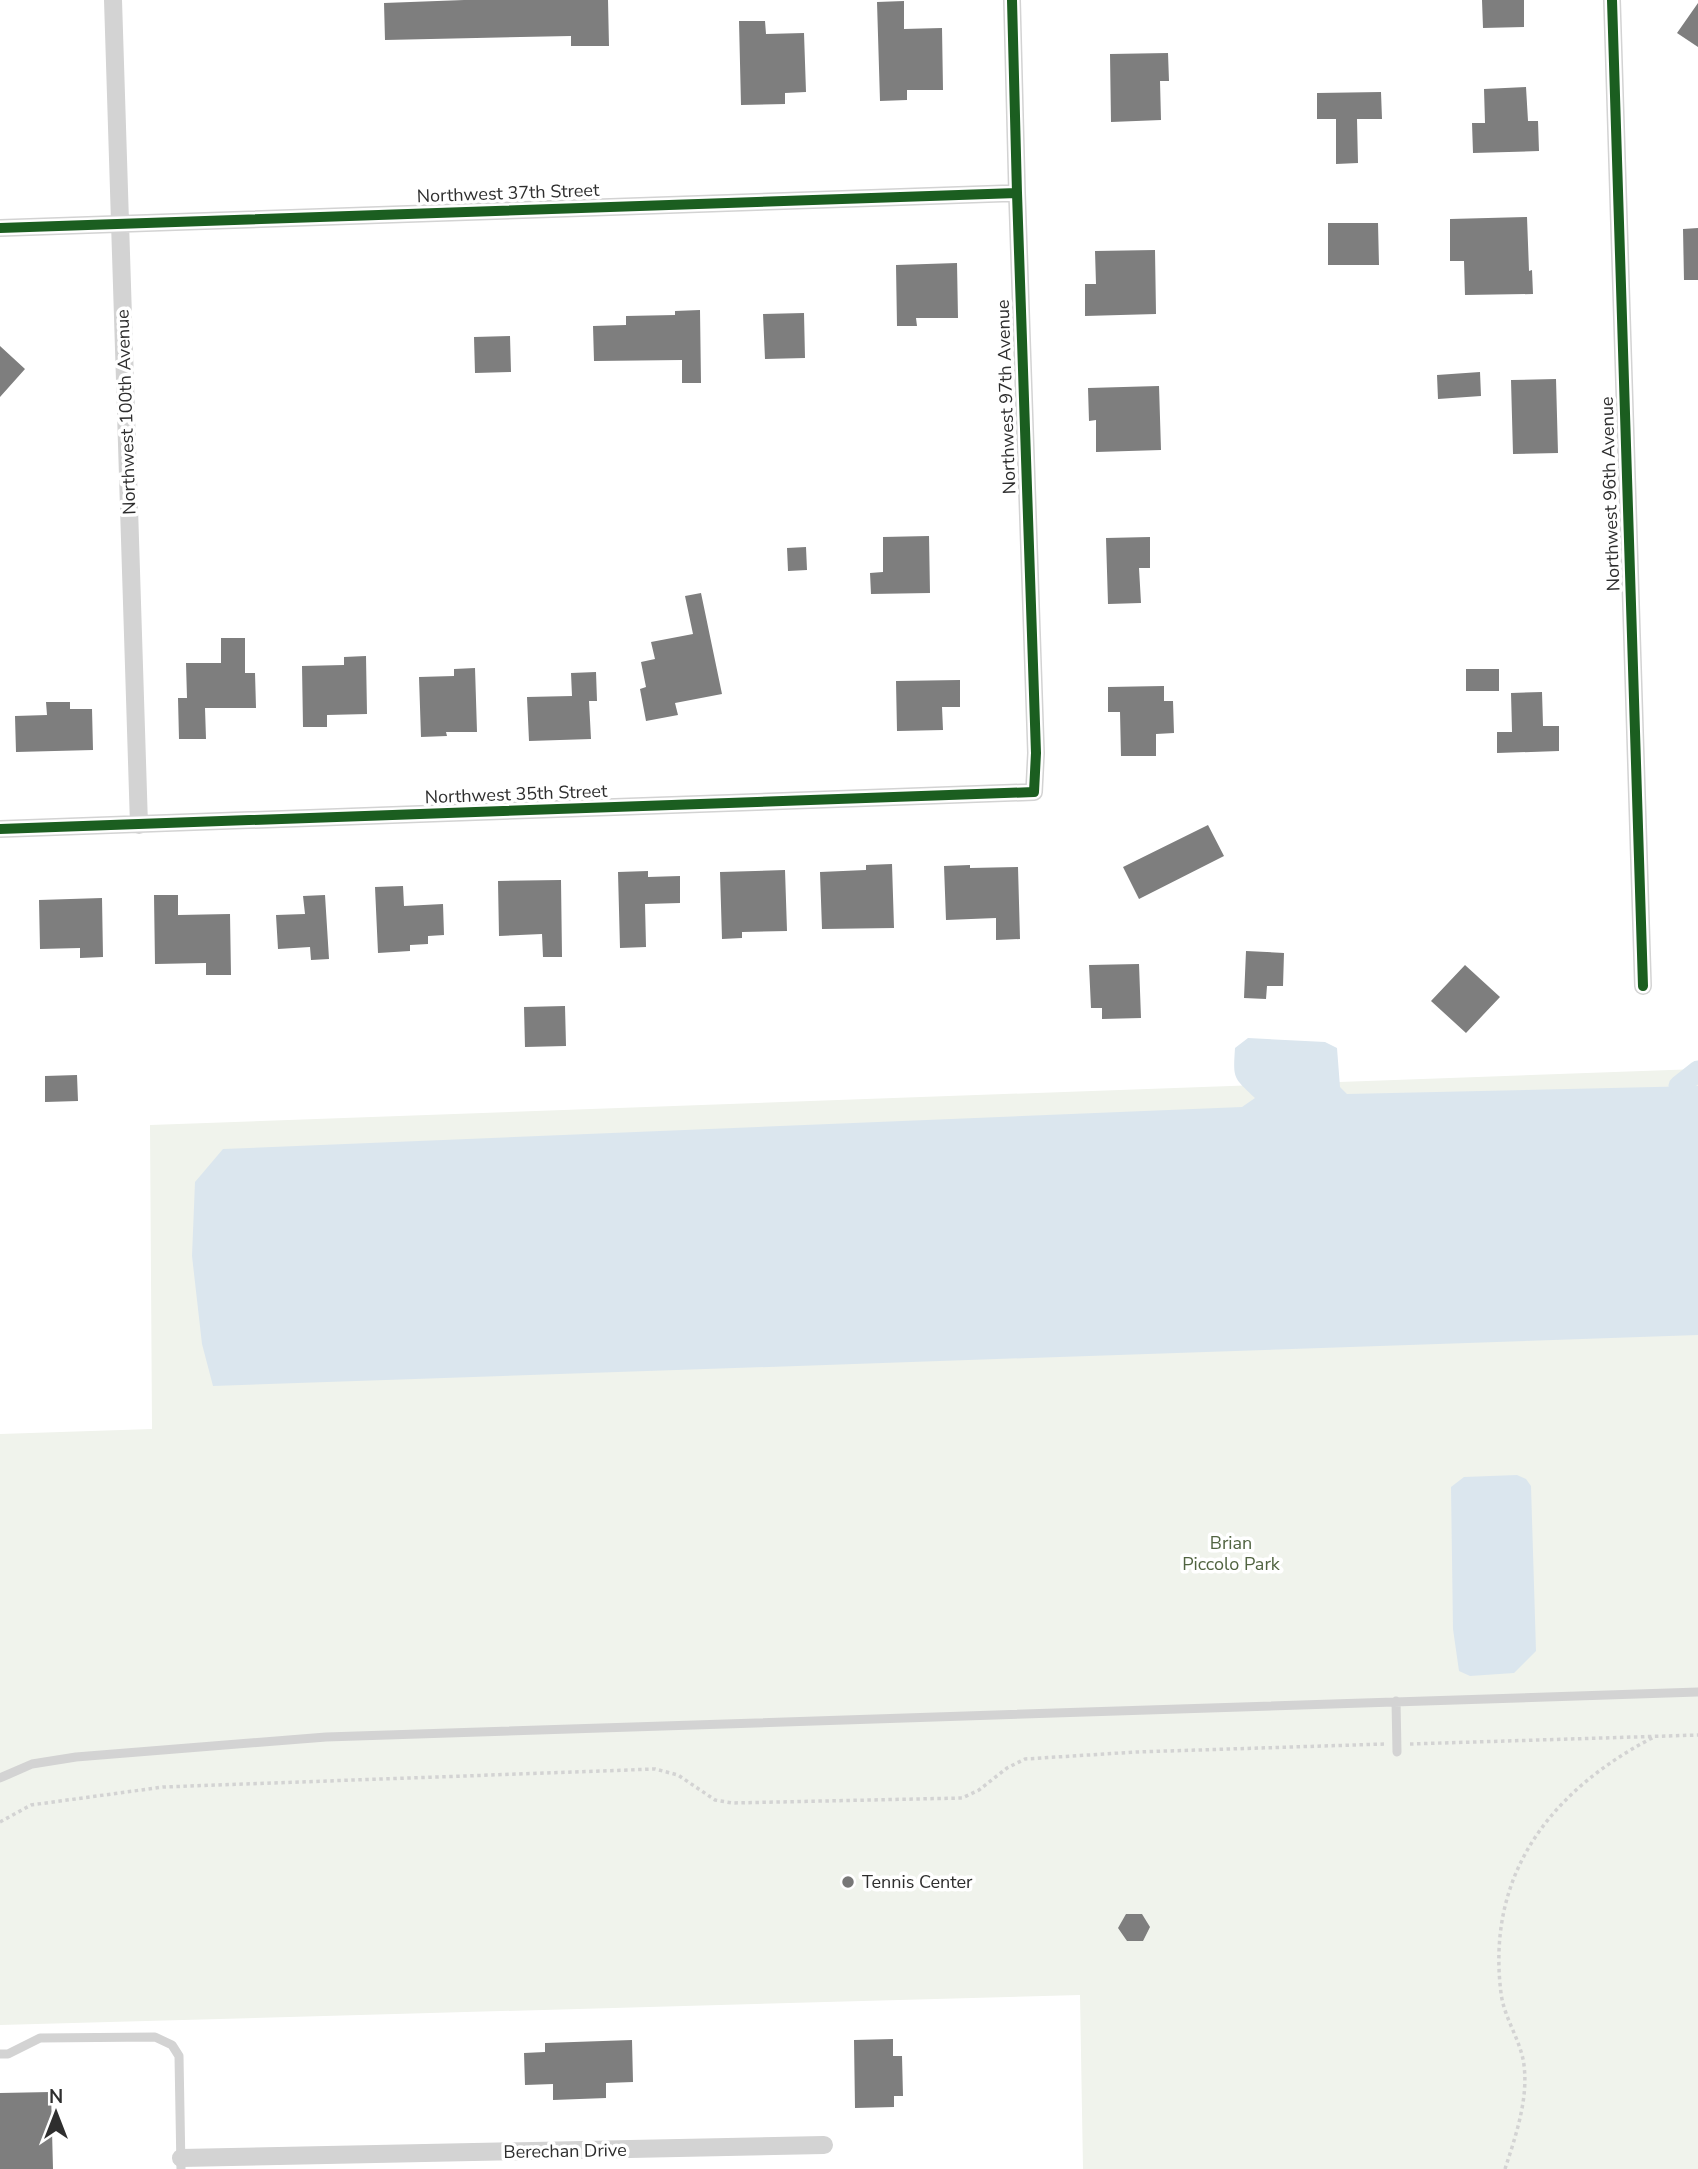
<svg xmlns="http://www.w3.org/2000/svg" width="1698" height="2169" font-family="'Nunito Sans',sans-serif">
  <rect width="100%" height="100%" fill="#fff"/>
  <!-- green -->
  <path fill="#f0f3ec" d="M 1698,1069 L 1698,2169 L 1083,2169 L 1080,1995 L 0,2025 L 0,1434 L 152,1429 L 150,1125 Z"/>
  <!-- water -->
  <path fill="#dbe6ee" d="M 1248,1038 L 1325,1042 L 1337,1048 L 1340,1087 L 1347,1094 L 1698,1086 L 1698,1335 L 213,1386 L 202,1344 L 192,1256 L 195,1182 L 223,1149 L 1242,1107 L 1255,1098 C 1233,1077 1233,1079 1235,1048 Z
    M 1517,1475 L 1526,1479 L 1531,1486 L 1536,1651 L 1514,1673 L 1470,1676 L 1459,1671 L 1453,1629 L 1451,1487 L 1464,1477 Z"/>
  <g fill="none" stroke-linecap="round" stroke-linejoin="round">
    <!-- canal -->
    <path stroke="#dbe6ee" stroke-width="21" d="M 1679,1086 L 1698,1071"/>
  </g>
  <!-- building -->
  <path fill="#7e7e7e" d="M 464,0 L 608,0 L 609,46 L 571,46 L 571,36 L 385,40 L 384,3 Z
    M 1482,0 L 1524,0 L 1524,27 L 1483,28 Z
    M 904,1 L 904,29 L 942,28 L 943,90 L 907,90 L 907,100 L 880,101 L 877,2 Z
    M 1698,3 L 1698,47 L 1677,33 Z
    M 739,21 L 765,21 L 766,34 L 804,33 L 806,92 L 785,93 L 785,104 L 741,105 Z
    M 1168,53 L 1169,81 L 1160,81 L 1161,120 L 1111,122 L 1110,54 Z
    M 1526,87 L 1528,121 L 1538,121 L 1539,151 L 1473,153 L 1472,123 L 1485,123 L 1484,89 Z
    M 1381,92 L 1382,119 L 1357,119 L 1358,163 L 1336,164 L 1336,119 L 1317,119 L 1317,93 Z
    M 1527,217 L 1529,271 L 1532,270 L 1533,294 L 1465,295 L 1464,261 L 1450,261 L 1450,219 Z
    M 1328,223 L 1378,223 L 1379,265 L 1328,265 Z
    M 1698,228 L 1698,280 L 1684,280 L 1683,229 Z
    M 1155,250 L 1156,314 L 1085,316 L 1085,284 L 1096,284 L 1095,251 Z
    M 957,263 L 958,318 L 916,318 L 917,326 L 897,326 L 896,265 Z
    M 700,310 L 701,383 L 682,383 L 682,360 L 594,361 L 593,326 L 626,325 L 626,316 L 675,315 L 675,311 Z
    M 804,313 L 805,358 L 765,359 L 763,314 Z
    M 510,336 L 511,372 L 475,373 L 474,337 Z
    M 0,346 L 25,369 L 0,397 Z
    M 1480,372 L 1481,396 L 1438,399 L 1437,375 Z
    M 1556,379 L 1558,453 L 1513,454 L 1511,380 Z
    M 1159,386 L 1161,450 L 1096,452 L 1096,420 L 1089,421 L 1088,388 Z
    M 929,536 L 930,593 L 871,594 L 870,573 L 883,572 L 883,537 Z
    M 1150,537 L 1150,568 L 1139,568 L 1141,603 L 1108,604 L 1106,538 Z
    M 806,547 L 807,570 L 788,571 L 787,548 Z
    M 701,593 L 722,694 L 675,703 L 678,715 L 646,721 L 640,689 L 646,687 L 641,662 L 655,659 L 651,642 L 693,634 L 685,596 Z
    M 221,638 L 245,638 L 245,673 L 255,673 L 256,708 L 205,708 L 206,739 L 179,739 L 178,698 L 187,698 L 186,663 L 221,663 Z
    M 366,656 L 367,714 L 327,715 L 327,727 L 303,727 L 302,666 L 344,665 L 344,657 Z
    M 475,668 L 477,732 L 446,732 L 447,736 L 421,737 L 419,677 L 454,676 L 454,669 Z
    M 1466,669 L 1499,669 L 1499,691 L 1466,691 Z
    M 596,672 L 597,701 L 589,701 L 591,739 L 529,741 L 527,697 L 572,696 L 571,673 Z
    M 960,680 L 960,707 L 942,707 L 943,730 L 897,731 L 896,681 Z
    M 1164,686 L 1164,701 L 1173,701 L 1174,733 L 1156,734 L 1156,756 L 1121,756 L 1120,712 L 1108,712 L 1108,687 Z
    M 1542,692 L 1543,726 L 1559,726 L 1559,751 L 1497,753 L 1497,732 L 1512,732 L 1511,693 Z
    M 46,702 L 70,702 L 70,709 L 92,709 L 93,750 L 16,752 L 15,716 L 47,715 Z
    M 1208,825 L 1224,856 L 1139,899 L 1123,867 Z
    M 892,864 L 894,928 L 822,929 L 820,872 L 866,870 L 866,865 Z
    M 970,865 L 970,868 L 1018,867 L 1020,939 L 996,940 L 996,918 L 946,920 L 944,866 Z
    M 785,870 L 787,931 L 742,932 L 742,938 L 722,939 L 720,872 Z
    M 648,871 L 648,877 L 680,876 L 680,903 L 645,904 L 646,947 L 620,948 L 618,872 Z
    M 561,880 L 562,957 L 543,957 L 542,934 L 499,936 L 498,881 Z
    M 403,886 L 404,906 L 443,904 L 444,935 L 428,936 L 428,944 L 410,945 L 410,951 L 378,953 L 375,887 Z
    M 154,895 L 178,895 L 178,915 L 230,914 L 231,975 L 206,975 L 206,963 L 155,964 Z
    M 325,895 L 329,959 L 311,960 L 310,947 L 278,949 L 276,915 L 305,914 L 303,896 Z
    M 102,898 L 103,957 L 80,958 L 80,948 L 40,949 L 39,900 Z
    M 1246,951 L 1284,953 L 1283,986 L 1267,986 L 1266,999 L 1244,998 Z
    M 1139,964 L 1141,1018 L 1102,1019 L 1102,1008 L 1091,1008 L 1089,965 Z
    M 1465,965 L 1500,997 L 1466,1033 L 1431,1001 Z
    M 565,1006 L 566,1046 L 525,1047 L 524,1007 Z
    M 77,1075 L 78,1101 L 45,1102 L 45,1076 Z
    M 1126,1914 L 1142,1914 L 1150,1927 L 1143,1941 L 1127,1941 L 1118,1928 Z
    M 893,2039 L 893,2056 L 902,2056 L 903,2096 L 894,2096 L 894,2107 L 855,2108 L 854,2040 Z
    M 632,2040 L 633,2082 L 606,2083 L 606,2098 L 553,2100 L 553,2084 L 525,2085 L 524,2053 L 545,2052 L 545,2043 Z
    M 51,2092 L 53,2169 L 0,2169 L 0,2093 Z"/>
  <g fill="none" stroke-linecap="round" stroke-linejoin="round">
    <!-- path -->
    <path stroke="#d3d3d3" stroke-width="3.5" stroke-dasharray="3.5 3.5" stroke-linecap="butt" d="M 1410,1744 L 1698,1735
      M 0,1822 L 31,1805 L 163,1787 L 655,1769 L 678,1775 L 715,1800 L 732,1803 L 962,1798 L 979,1790 L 1007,1768 L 1025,1759 L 1136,1752 L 1385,1744
      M 1505,2169 C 1516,2135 1530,2095 1523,2059 C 1518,2036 1504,2017 1501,1993 C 1486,1874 1551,1790 1654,1737"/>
    <!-- lane -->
    <path stroke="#d3d3d3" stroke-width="9" d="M 1396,1701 L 1397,1752
      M 0,1778 L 32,1764 L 76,1757 L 326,1737 L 1698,1692
      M 0,2054 L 8,2054 L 40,2038 L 155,2037 L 172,2045 L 179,2056 L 181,2169"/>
    <!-- street -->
    <path stroke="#d3d3d3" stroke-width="18" d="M 113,0 L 139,825
      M 1612,0 L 1643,986
      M 0,228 L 1017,193
      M 0,829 L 1034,792 L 1036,753 L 1017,193 L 1012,0
      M 181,2158 L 824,2145"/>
    <!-- cycleway casing -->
    <g stroke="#fff" stroke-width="15">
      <path id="cycleway" d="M 1612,0 L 1643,986
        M 0,228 L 1017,193
        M 0,829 L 1034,792 L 1036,753 L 1017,193 L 1012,0"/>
    </g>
    <!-- cycleway -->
    <use href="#cycleway" stroke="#1b5e20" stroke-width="10"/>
  </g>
  <!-- markers -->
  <circle fill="#777" stroke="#fff" stroke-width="2.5" cx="848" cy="1882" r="7"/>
  <g text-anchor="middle" stroke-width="7" stroke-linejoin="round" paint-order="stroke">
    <!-- street labels -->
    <g font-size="18" fill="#2e2e2e" stroke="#fff">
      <text transform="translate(508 193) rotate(-2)" y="6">Northwest 37th Street</text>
      <text transform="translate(1006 397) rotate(-92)" y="6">Northwest 97th Avenue</text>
      <text transform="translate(126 412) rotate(-92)" y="6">Northwest 100th Avenue</text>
      <text transform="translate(1610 494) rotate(-92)" y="6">Northwest 96th Avenue</text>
      <text transform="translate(516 794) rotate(-2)" y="6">Northwest 35th Street</text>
      <text transform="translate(565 2151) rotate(-1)" y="6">Berechan Drive</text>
    </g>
    <!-- park labels -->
    <g font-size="18" fill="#516441" stroke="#fff">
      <text x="1231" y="1549">Brian<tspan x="1231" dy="21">Piccolo Park</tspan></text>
    </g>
    <!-- poi labels -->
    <g font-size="18" fill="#2e2e2e" stroke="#fff" text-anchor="start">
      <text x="862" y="1888">Tennis Center</text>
    </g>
  </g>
  <!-- north arrow -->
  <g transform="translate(56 2113)" stroke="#ffffff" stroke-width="5" paint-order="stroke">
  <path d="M0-5L12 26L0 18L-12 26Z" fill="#2e2e2e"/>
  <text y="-10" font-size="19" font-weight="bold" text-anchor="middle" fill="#2e2e2e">N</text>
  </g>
</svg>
